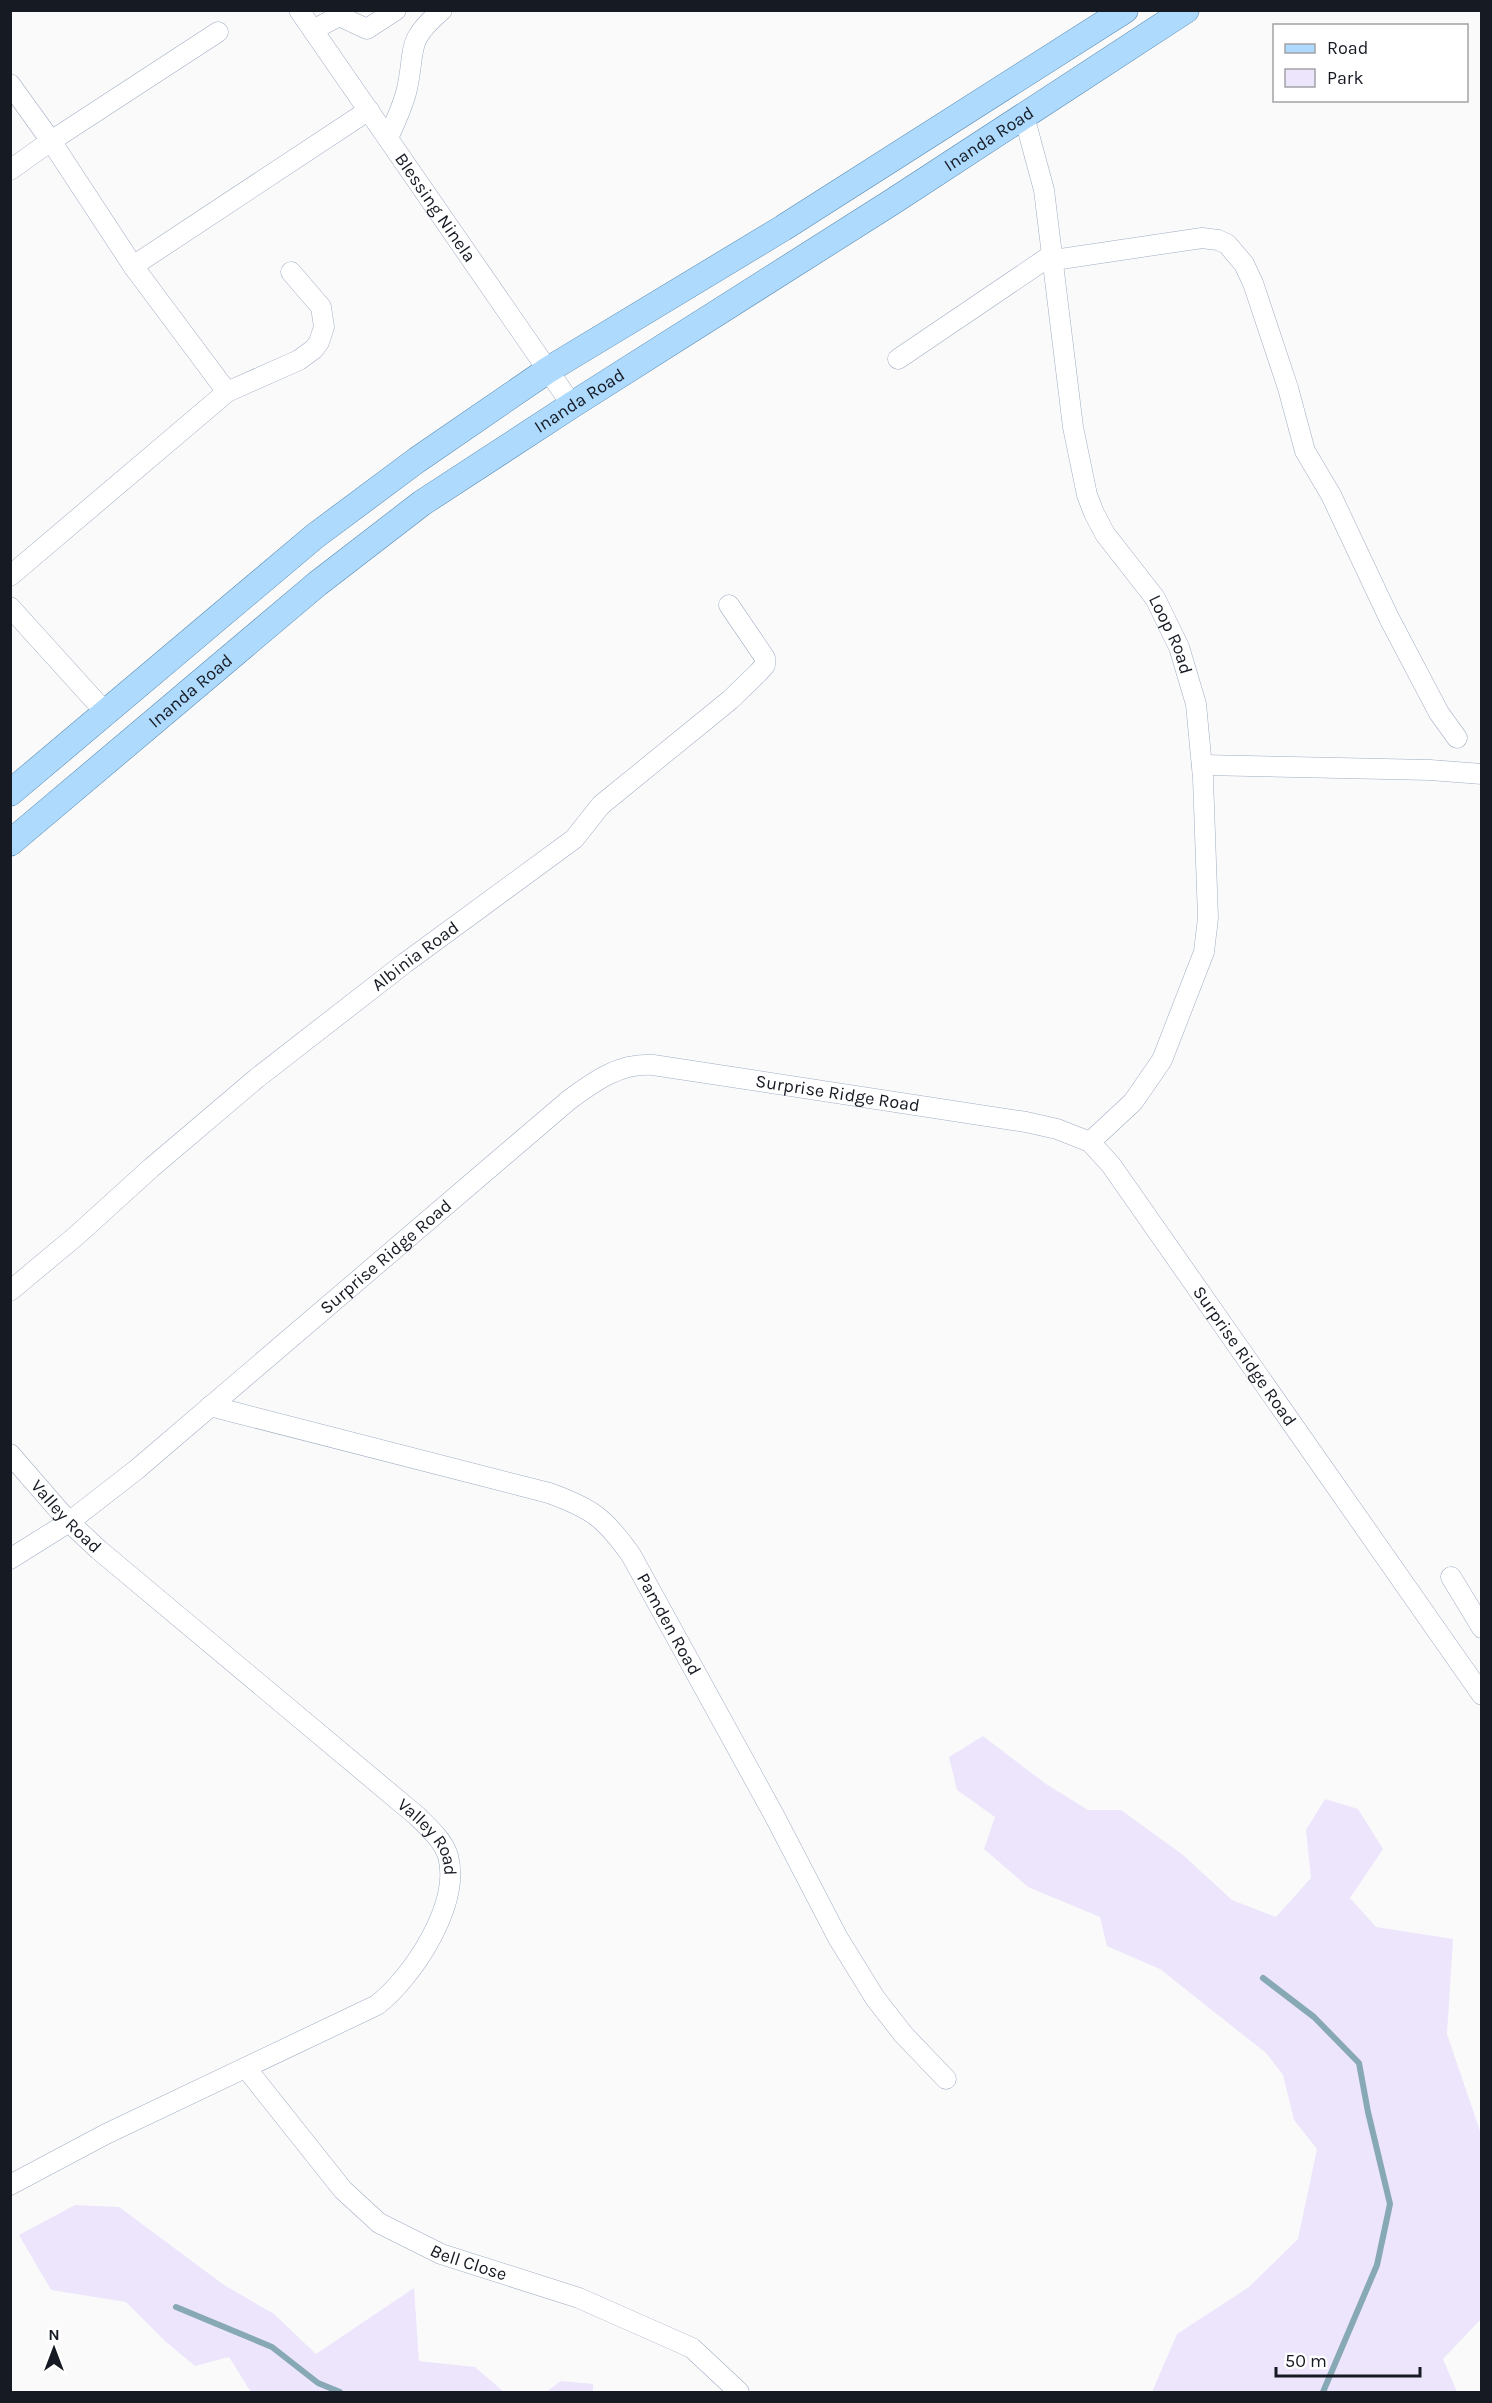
<svg xmlns="http://www.w3.org/2000/svg" width="1492" height="2403" font-family="Karla,sans-serif">
  <rect width="100%" height="100%" fill="#fafafa"/>
  <!-- green -->
  <path fill="#ece5fc" d="M 983,1736 L 1046,1784 L 1088,1810 L 1121,1810 L 1183,1855 L 1232,1900 L 1276,1917 L 1311,1878 L 1306,1830 L 1325,1799 L 1358,1809 L 1383,1849 L 1350,1898 L 1376,1927 L 1453,1939 L 1447,2034 L 1481,2134 L 1481,2319 L 1443,2359 L 1457,2392 L 1152,2392 L 1177,2334 L 1249,2287 L 1298,2239 L 1317,2149 L 1294,2120 L 1283,2075 L 1266,2053 L 1160,1969 L 1107,1946 L 1100,1917 L 1028,1887 L 984,1849 L 995,1817 L 957,1790 L 949,1757 Z
    M 75,2205 L 119,2207 L 224,2285 L 274,2314 L 316,2354 L 414,2288 L 419,2361 L 475,2367 L 504,2392 L 251,2392 L 229,2357 L 195,2366 L 165,2341 L 126,2302 L 51,2290 L 19,2235 Z
    M 561,2381 L 593,2384 L 593,2392 L 546,2392 Z"/>
  <g fill="none" stroke-linecap="round" stroke-linejoin="round">
    <!-- stream -->
    <path stroke="#87a8b5" stroke-width="6" d="M 1263,1978 L 1314,2017 L 1359,2063 L 1368,2112 L 1390,2204 L 1377,2265 L 1323,2392
      M 176,2307 L 272,2347 L 318,2383 L 340,2392"/>
    <!-- minor casing -->
    <g stroke="#a0adc4" stroke-width="21">
      <g id="minor">
        <path id="s1" d="M 299,10 L 572,405"/>
        <path d="M 313,30 L 339,16 L 367,29 L 396,10"/>
        <path d="M 10,84 L 51,141 L 133,266 L 227,392"/>
        <path id="s2" d="M 1024,116 L 1044,190 L 1073,427 L 1087,495 L 1094,513 L 1105,534 L 1155,598 L 1179,647 L 1196,704 L 1203,778 L 1208,918 L 1204,952 L 1162,1060 L 1133,1102 L 1090,1142"/>
        <path d="M 388,138 C 395,123 403,106 407,89 C 416,47 405,42 442,10"/>
        <path d="M 10,170 L 51,141 L 218,32"/>
        <path d="M 1054,260 L 1202,238 L 1218,240 L 1227,244 L 1244,264 L 1253,283 L 1288,388 L 1305,451 L 1331,495 L 1389,618 L 1439,713 L 1457,738"/>
        <path d="M 133,266 L 369,110"/>
        <path d="M 898,359 L 1053,254"/>
        <path d="M 10,576 L 227,392 L 299,360 L 314,349 L 319,342 L 324,327 L 321,307 L 291,272"/>
        <path d="M 10,607 L 105,712"/>
        <path d="M 1202,765 L 1430,770 L 1482,774"/>
        <path id="s3" d="M 10,1291 L 76,1236 L 151,1168 L 257,1078 L 405,963 L 574,839 L 601,805 L 730,700 L 758,673 L 765,665 L 765,658 L 729,605"/>
        <path id="s4" d="M 210,1406 L 549,1493 C 591,1508 605,1518 631,1555 L 774,1815 L 838,1938 L 875,1998 L 903,2034 L 946,2079"/>
        <path id="s5" d="M 10,1454 L 69,1522 L 99,1550 L 417,1816 C 428,1827 443,1840 448,1856 C 461,1904 413,1977 377,2005 L 106,2134 L 10,2185"/>
        <path id="s6" d="M 10,1559 L 69,1522 L 136,1470 L 569,1100 C 596,1080 620,1063 653,1065 L 1026,1122 L 1057,1129 L 1090,1142 L 1111,1165 L 1482,1695"/>
        <path d="M 1451,1577 L 1482,1628"/>
        <path id="s7" d="M 246,2068 L 343,2190 L 379,2223 L 441,2254 L 579,2298 L 692,2348 L 739,2392"/>
      </g>
    </g>
    <!-- major casing -->
    <g stroke="#5587b0" stroke-width="27">
      <g id="major">
        <path d="M 10,793 L 315,536 L 417,460 L 548,370 L 783,228 L 1125,10"/>
        <path id="s8" d="M 10,843 L 317,584 L 422,503 L 572,405 L 892,202 L 1186,10"/>
      </g>
    </g>
    <!-- minor -->
    <use href="#minor" stroke="#fff" stroke-width="20"/>
    <!-- major -->
    <use href="#major" stroke="#addafd" stroke-width="26"/>
  </g>
  <g text-anchor="middle" stroke-width="5" stroke-linejoin="round" paint-order="stroke">
    <!-- street labels -->
    <g font-size="18" fill="#161a23" stroke="#fff">
      <text dy="6" stroke="none"><textPath href="#s8" startOffset="1208">Inanda Road</textPath></text>
      <text dy="6" stroke="none"><textPath href="#s1" startOffset="240">Blessing Ninela</textPath></text>
      <text dy="6" stroke="none"><textPath href="#s8" startOffset="722">Inanda Road</textPath></text>
      <text dy="6" stroke="none"><textPath href="#s2" startOffset="549">Loop Road</textPath></text>
      <text dy="6" stroke="none"><textPath href="#s8" startOffset="236">Inanda Road</textPath></text>
      <text dy="6" stroke="none"><textPath href="#s3" startOffset="526">Albinia Road</textPath></text>
      <text dy="6" stroke="none"><textPath href="#s6" startOffset="1004">Surprise Ridge Road</textPath></text>
      <text dy="6" stroke="none"><textPath href="#s6" startOffset="483">Surprise Ridge Road</textPath></text>
      <text dy="6" stroke="none"><textPath href="#s6" startOffset="1526">Surprise Ridge Road</textPath></text>
      <text dy="6" stroke="none"><textPath href="#s5" startOffset="84">Valley Road</textPath></text>
      <text dy="6" stroke="none"><textPath href="#s4" startOffset="534">Pamden Road</textPath></text>
      <text dy="6" stroke="none"><textPath href="#s5" startOffset="570">Valley Road</textPath></text>
      <text dy="6" stroke="none"><textPath href="#s7" startOffset="303">Bell Close</textPath></text>
    </g>
  </g>
  <!-- border -->
  <rect width="1492" height="2403" fill="none" stroke="#161a23" stroke-width="24"/>
  <!-- legend -->
  <rect x="1273" y="24" width="195" height="78" fill="#ffffff" stroke="#a2a3a7" stroke-width="1.5"/>
  <rect x="1285" y="44" width="30" height="9" fill="#addafd" stroke="#a2a3a7" stroke-width="1.5"/>
  <text x="1327" y="54" font-size="18" fill="#161a23">Road</text>
  <rect x="1285" y="69" width="30" height="18" fill="#ece5fc" stroke="#a2a3a7" stroke-width="1.5"/>
  <text x="1327" y="84" font-size="18" fill="#161a23">Park</text>
  <!-- north arrow -->
  <g transform="translate(54 2349)" stroke="#ffffff" stroke-width="4.5" paint-order="stroke">
  <path d="M0-4.5L10 22L0 15L-10 22Z" fill="#161a23"/>
  <text y="-9" font-size="16" font-weight="bold" text-anchor="middle" fill="#161a23">N</text>
  </g>
  <!-- scale -->
  <path d="M1276 2367v9h144v-9" fill="none" stroke="#161a23" stroke-width="3"/>
  <text x="1285" y="2367" font-size="18" fill="#161a23" stroke="#ffffff" stroke-width="4.5" paint-order="stroke">50 m</text>
</svg>
